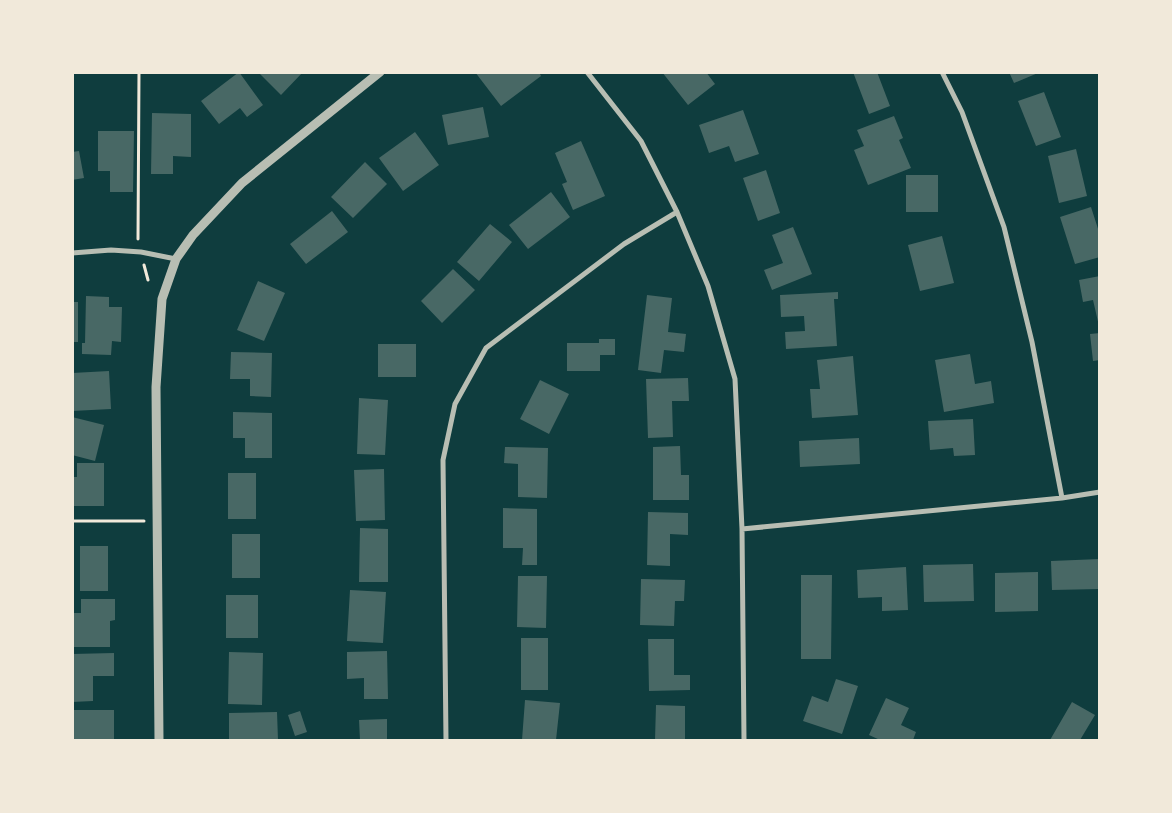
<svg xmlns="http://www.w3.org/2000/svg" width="1172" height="813" font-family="'IBM Plex Sans',sans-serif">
  <rect width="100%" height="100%" fill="#0f3d3e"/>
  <!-- building -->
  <path fill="#486865" d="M 239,72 L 263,105 L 247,117 L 240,108 L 219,124 L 201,101 Z
    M 258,72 L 303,72 L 281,95 Z
    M 475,72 L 539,72 L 541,76 L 501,106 Z
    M 662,72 L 706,72 L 715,84 L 688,105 Z
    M 853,72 L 877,72 L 890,106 L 869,114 Z
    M 1009,72 L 1038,72 L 1038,73 L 1014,83 Z
    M 1044,92 L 1061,137 L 1036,146 L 1018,101 Z
    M 483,107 L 489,137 L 448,145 L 442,115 Z
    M 743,110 L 759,154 L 735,162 L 729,146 L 709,153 L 699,125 Z
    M 152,113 L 191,114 L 191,157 L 173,156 L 173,174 L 151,174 Z
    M 894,116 L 903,138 L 899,140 L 911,168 L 868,185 L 854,150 L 864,146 L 857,130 Z
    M 98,131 L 134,131 L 133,192 L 110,192 L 110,171 L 98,171 Z
    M 415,132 L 439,165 L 403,191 L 379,158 Z
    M 581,141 L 605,196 L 573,210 L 562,184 L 567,182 L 555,153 Z
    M 1076,149 L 1087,196 L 1059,203 L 1048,156 Z
    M 79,151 L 84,178 L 72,180 L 72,152 Z
    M 365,162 L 387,184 L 353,218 L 331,197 Z
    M 766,170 L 780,213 L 758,221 L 743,178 Z
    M 906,175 L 938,175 L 938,212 L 906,212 Z
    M 551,192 L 570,217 L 528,249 L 509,225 Z
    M 1091,207 L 1100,235 L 1100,257 L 1075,264 L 1060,217 Z
    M 332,211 L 348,232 L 306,264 L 290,244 Z
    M 490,224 L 512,242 L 479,281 L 457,262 Z
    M 793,227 L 812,274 L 772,290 L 764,270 L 783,263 L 772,235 Z
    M 942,236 L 954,283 L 920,291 L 908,245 Z
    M 453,269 L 475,290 L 442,323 L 421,301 Z
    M 1100,276 L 1100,326 L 1099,326 L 1093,300 L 1083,302 L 1079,280 Z
    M 258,281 L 285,293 L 264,341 L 237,330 Z
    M 838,292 L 838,299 L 834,299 L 837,346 L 786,349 L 785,332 L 805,331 L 804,316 L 781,317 L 780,295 Z
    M 647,295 L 672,298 L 668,332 L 686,334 L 684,352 L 664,350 L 661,373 L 638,370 Z
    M 86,296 L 109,297 L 109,307 L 122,307 L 121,342 L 112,341 L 111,355 L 82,354 L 82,343 L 85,343 Z
    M 72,302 L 78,302 L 78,342 L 72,342 Z
    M 1100,333 L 1100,360 L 1093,361 L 1090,334 Z
    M 599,339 L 615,339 L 615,355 L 600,355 L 600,371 L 567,371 L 567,343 L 599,343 Z
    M 378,344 L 416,344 L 416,377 L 378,377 Z
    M 231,352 L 272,353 L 271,397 L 250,396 L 250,379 L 230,379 Z
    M 970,354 L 975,384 L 991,381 L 994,403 L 944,412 L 935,360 Z
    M 853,356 L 858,415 L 812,418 L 810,389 L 820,389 L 817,360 Z
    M 109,371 L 111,409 L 72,411 L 72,373 Z
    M 688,378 L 689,401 L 672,401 L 673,437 L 648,438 L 646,379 Z
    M 540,380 L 569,394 L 549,434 L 520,419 Z
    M 359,398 L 388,400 L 385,455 L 357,454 Z
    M 233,412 L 272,413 L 272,458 L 245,458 L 245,438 L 233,438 Z
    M 72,417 L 104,425 L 95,461 L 72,455 Z
    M 973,419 L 975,455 L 954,456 L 953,448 L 930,450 L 928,421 Z
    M 859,438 L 860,464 L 800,467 L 799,441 Z
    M 680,446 L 681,475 L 689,475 L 689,500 L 653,500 L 653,447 Z
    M 505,447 L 548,448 L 547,498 L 518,497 L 518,464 L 504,463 Z
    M 77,463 L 104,463 L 104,506 L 72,506 L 72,477 L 77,477 Z
    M 384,469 L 385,520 L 356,521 L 354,470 Z
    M 228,473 L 256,473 L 256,519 L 228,519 Z
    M 503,508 L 537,509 L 537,565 L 522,565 L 523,548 L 503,548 Z
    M 648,512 L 688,513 L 688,535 L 670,534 L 670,566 L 647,565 Z
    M 360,528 L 388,529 L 388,582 L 359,582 Z
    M 232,534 L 260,534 L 260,578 L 232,578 Z
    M 80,546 L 108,546 L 108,591 L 80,591 Z
    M 1100,559 L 1100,589 L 1052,590 L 1051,561 Z
    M 973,564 L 974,601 L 924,602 L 923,565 Z
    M 906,567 L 908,610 L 882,611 L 882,597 L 858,598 L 857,570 Z
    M 1038,572 L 1038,611 L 995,612 L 995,573 Z
    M 801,575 L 832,575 L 831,659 L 801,659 Z
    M 518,576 L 547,576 L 546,628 L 517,627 Z
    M 641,579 L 685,580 L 684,601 L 675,601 L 674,626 L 640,625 Z
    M 350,590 L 386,592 L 383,643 L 347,641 Z
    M 226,595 L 258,595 L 258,638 L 226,638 Z
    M 81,599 L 115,599 L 115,620 L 110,621 L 110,647 L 72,647 L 72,613 L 81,613 Z
    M 521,638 L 548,638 L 548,690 L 521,690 Z
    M 648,639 L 674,639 L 674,675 L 690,675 L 690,690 L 649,691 Z
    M 387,651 L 388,699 L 364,699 L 364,678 L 347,679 L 347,652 Z
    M 229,652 L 263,653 L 262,705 L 228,704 Z
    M 114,653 L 114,676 L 93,676 L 93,701 L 72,702 L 72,654 Z
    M 836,679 L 858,686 L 842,734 L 803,721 L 812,696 L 828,702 Z
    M 886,698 L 909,708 L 901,725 L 916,732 L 913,740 L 880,740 L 869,735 Z
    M 525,700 L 560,703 L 556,740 L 522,740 Z
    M 1072,702 L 1095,715 L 1080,740 L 1050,740 Z
    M 656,705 L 685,706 L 685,740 L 655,740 Z
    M 72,710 L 114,710 L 114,740 L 72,740 Z
    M 300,711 L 307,732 L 295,736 L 288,715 Z
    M 277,712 L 278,740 L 229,740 L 229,713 Z
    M 387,719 L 387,740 L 360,740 L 359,720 Z"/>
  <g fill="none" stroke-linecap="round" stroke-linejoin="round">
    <!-- path -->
    <path stroke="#f1e9da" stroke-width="3" d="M 138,239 L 139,72
      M 144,265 L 148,280
      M 72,521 L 144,521"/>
    <!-- minor -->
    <path stroke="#b8beb3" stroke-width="5" d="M 587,72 L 641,141 L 677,212 L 708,286 L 735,379 L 742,529 L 744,740
      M 942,72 L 962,112 L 1004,227 L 1032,342 L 1062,498
      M 72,253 L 111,250 L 141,252 L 176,259
      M 742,529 L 1062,498 L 1100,492
      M 446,740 L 443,460 L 455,404 L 486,348 L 624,244 L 677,212"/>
    <!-- tertiary -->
    <path stroke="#b8beb3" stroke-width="9" d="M 159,740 L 156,387 L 162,299 L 176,259 L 193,235 L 242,183 L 380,72"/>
  </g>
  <!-- border -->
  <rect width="1172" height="813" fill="none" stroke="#f1e9da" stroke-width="148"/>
</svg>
